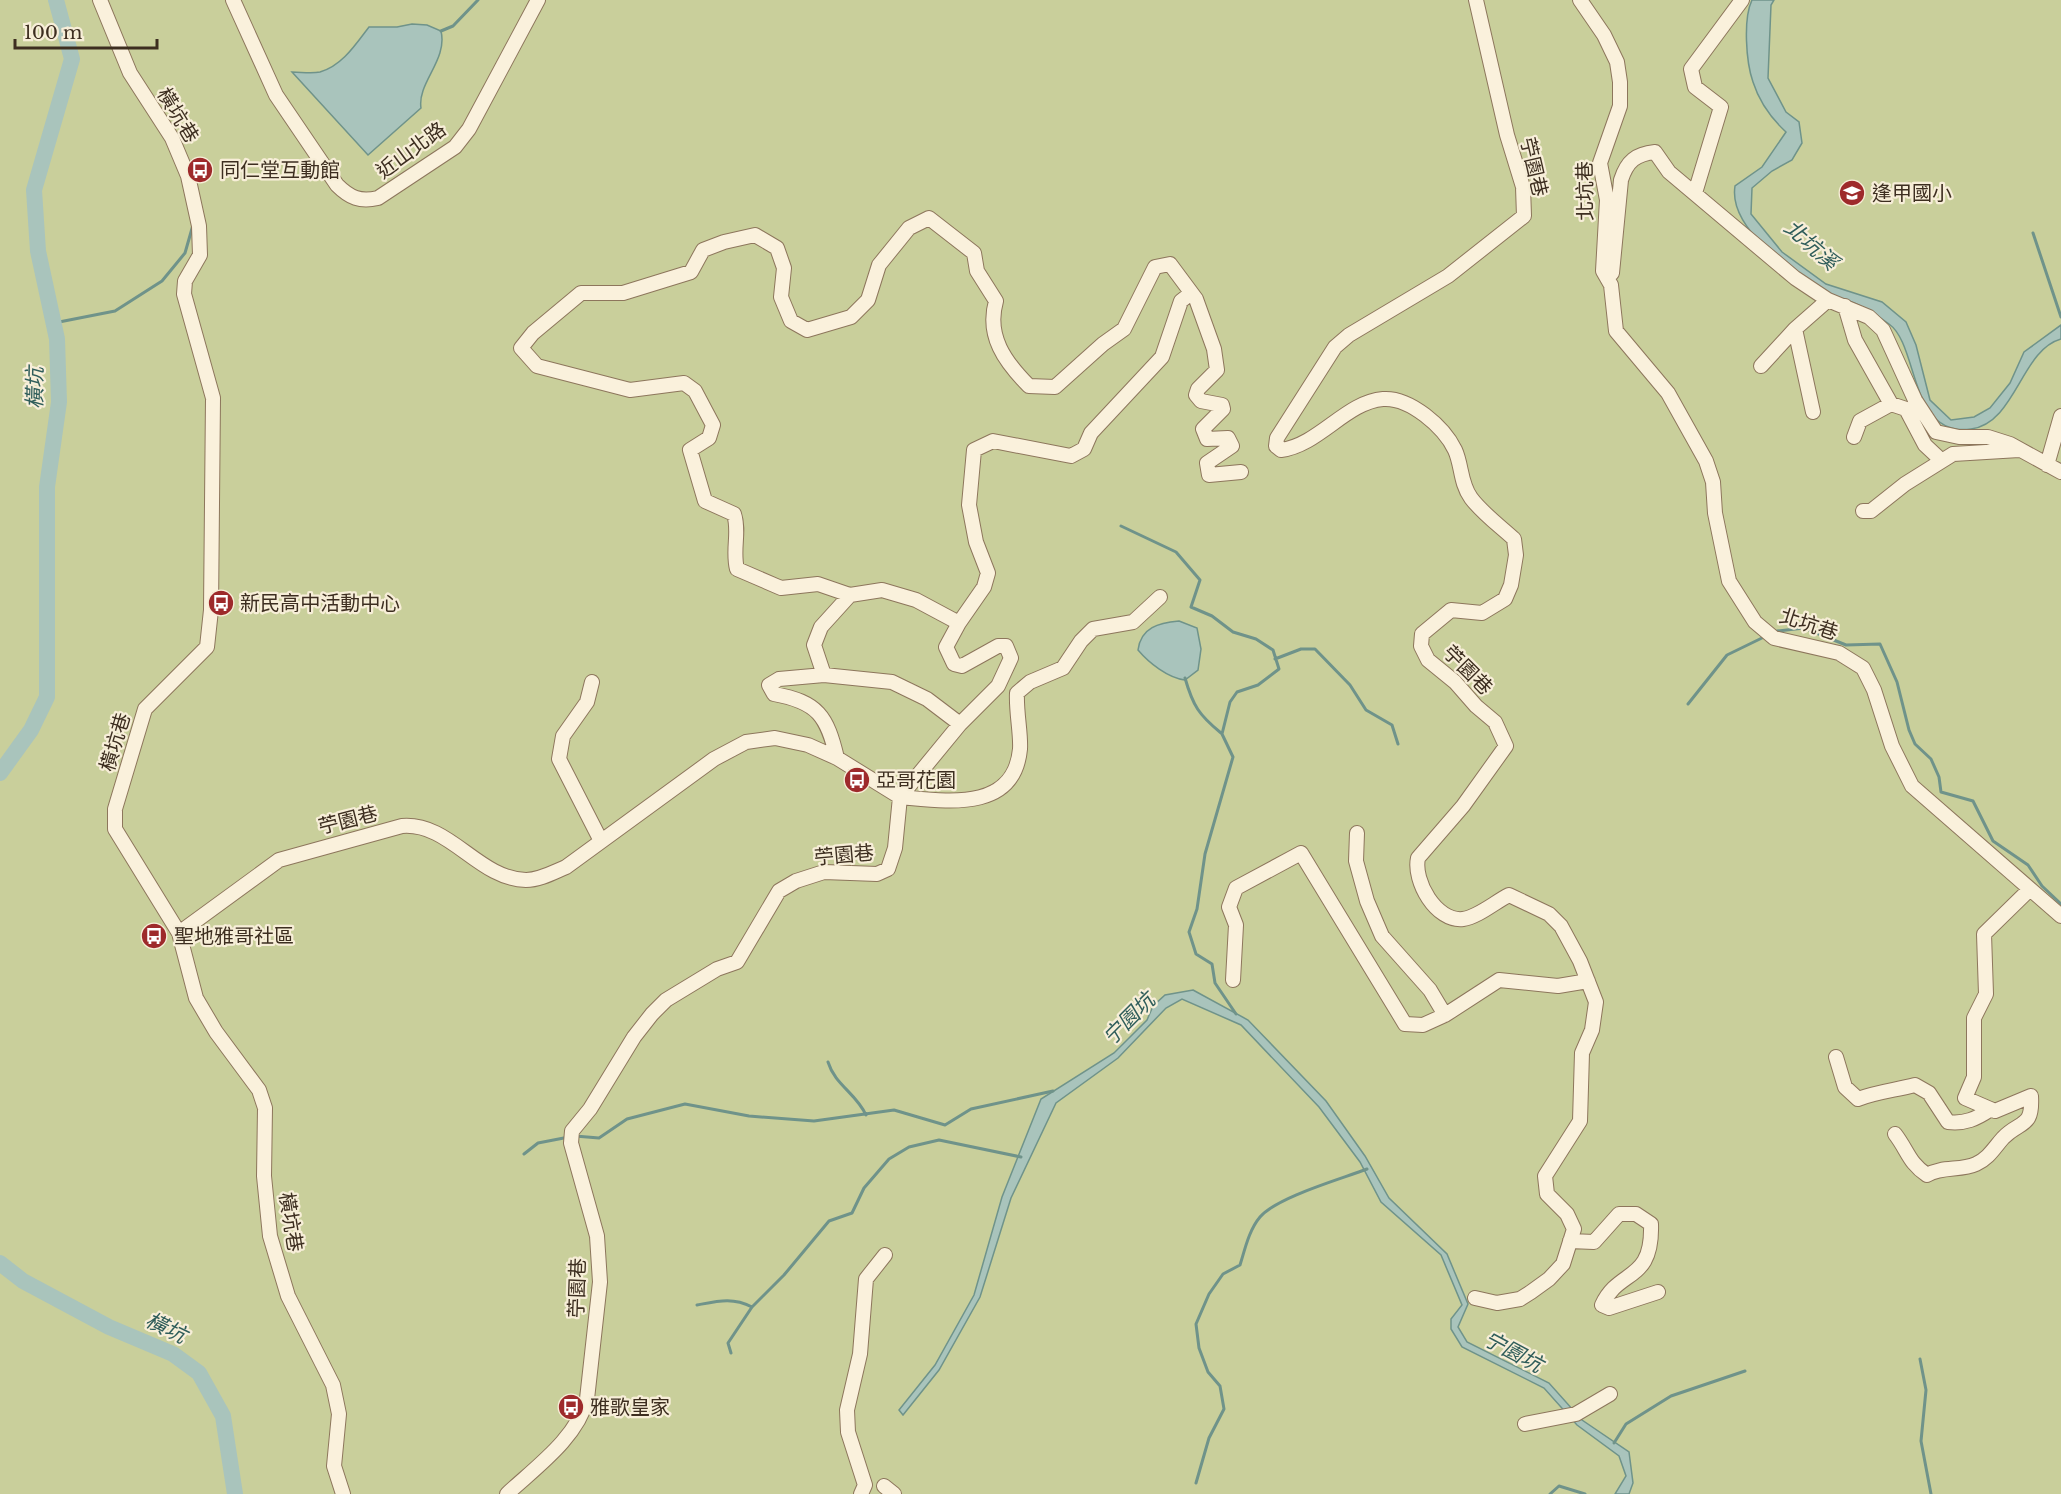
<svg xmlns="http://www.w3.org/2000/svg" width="2061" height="1494" font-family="'Libre Baskerville','Noto Sans TC',serif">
  <rect width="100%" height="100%" fill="#f0e4c8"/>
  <!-- green -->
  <path fill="#c9cf9b" d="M 0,0 L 2061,0 L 2061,1494 L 0,1494 Z"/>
  <!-- water -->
  <path fill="#a9c4bc" stroke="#6f938a" stroke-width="1.5" d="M 1752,0 L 1774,0 L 1771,5 L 1768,78 L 1786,112 L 1799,122 L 1802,143 L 1792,160 L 1772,171 L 1752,188 L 1751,214 L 1782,252 L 1826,284 L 1882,302 L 1906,322 L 1916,345 L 1930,400 L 1951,420 L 1974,417 L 1990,408 L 2010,383 L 2024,352 L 2061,325 L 2061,339 C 2021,350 2016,423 1971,429 C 1909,438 1919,345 1889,324 C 1878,316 1867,308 1854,303 C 1846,299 1836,298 1829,294 C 1795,275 1728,229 1735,186 L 1762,167 L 1786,132 C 1772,119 1759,101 1753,82 C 1746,62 1743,19 1752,0 Z
    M 412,24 L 427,25 L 441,31 C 448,60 417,83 421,108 L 368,155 L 292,72 C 301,72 311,74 320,72 C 342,66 356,44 369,27 L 397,27 Z
    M 1179,621 L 1197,628 L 1201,649 L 1198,670 L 1185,680 C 1168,678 1149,663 1138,650 C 1141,627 1159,623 1179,621 Z
    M 1193,990 L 1248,1020 L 1326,1101 L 1365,1156 L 1389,1198 L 1447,1254 L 1468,1304 L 1458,1327 L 1467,1342 L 1549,1383 L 1582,1420 L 1629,1452 L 1633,1483 L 1629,1494 L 1615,1494 L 1626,1476 L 1619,1456 L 1577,1425 L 1544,1388 L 1462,1347 L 1451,1329 L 1451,1319 L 1462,1305 L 1441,1255 L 1381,1202 L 1360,1162 L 1319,1107 L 1241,1025 L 1182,999 L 1166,1008 L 1118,1058 L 1056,1103 L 1011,1198 L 980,1297 L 939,1370 L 903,1415 L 899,1410 L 935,1365 L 974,1295 L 1002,1197 L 1041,1099 L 1114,1053 L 1147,1020 L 1153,1006 L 1165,995 Z"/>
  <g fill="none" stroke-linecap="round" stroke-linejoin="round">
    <!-- stream -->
    <path stroke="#6f938a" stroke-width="3" d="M 441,31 L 453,26 L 478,0
      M 2033,233 L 2061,317
      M 54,323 L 115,311 L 162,281 L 185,253 L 193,225
      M 1121,526 L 1176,552 L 1200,580 L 1191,607 L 1212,616 L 1233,632 L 1256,639 L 1273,650 L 1279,669 L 1258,685 L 1237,692 L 1230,702 L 1222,734 L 1233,757 L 1205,854 L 1197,909 L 1189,932 L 1196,954 L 1212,964 L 1215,983 L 1236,1014
      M 1777,631 L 1804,628 L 1846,645 L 1880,644 L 1897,682 L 1909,730 L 1915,744 L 1931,759 L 1939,777 L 1941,792 L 1973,801 L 1993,841 L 2028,865 L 2042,886 L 2061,904
      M 1275,659 L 1301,649 L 1315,649 L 1350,685 L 1366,710 L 1392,725 L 1398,744
      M 1185,678 C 1193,706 1199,715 1221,733
      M 1688,704 L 1727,655 L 1764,637
      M 828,1062 C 835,1085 856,1093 866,1115
      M 575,1136 L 599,1138 L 627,1119 L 685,1104 L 749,1116 L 814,1121 L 894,1110 L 945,1125 L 971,1109 L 1053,1091
      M 524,1154 L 538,1143 L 569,1137
      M 697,1305 C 718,1301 733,1297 752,1307
      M 731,1353 L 728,1343 L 752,1307 L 784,1275 L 829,1221 L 852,1213 L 864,1188 L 889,1159 L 909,1147 L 939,1140 L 1021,1157
      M 1920,1359 L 1926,1390 L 1921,1441 L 1931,1494
      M 1614,1443 L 1626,1424 L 1671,1396 L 1745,1371
      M 1196,1483 L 1209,1438 L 1224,1409 L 1220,1386 L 1208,1372 L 1199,1348 L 1196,1324 L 1209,1294 L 1223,1274 L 1240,1265 C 1245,1249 1249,1230 1260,1217 C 1277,1197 1341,1179 1367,1169
      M 1550,1494 L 1559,1486 L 1585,1494"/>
    <!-- river -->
    <path stroke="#a9c4bc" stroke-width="16" d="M 0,773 L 31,730 L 47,697 L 47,487 L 59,402 L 57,339 L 38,251 L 34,190 L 72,59 L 56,0
      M 0,1263 L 23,1281 L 109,1327 L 173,1354 L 199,1373 L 223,1416 L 235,1494"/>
    <!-- minor casing -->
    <g stroke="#8d765c" stroke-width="16">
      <path id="minor" d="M 100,0 L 130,73 L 172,138 L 188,176 L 199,226 L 200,255 L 185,281 L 184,294 L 213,398 L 211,610 L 207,647 L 145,709 L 115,809 L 115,829 L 179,933 L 196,998 L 216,1032 L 259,1090 L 265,1108 L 264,1176 L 270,1236 L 288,1296 L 333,1385 L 339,1414 L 334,1466 L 343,1494
        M 233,0 L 276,95 L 337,185 C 350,198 360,202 378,198 L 455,147 L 469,129 L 538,0
        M 1580,0 L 1604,35 L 1617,62 L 1620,82 L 1620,106 L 1600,163 L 1607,200 L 1603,271 L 1611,285 L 1616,331 L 1668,393 L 1706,461 L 1713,482 L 1715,513 L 1729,581 L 1755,622 L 1774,638 L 1839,653 L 1863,668 L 1874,690 L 1892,746 L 1912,786 L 2061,916
        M 1695,193 L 1721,107 L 1695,87 L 1691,69 L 1742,0
        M 1612,273 L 1621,180 C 1627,161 1636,154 1655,152 L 1669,172 L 1795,278 L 1828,300 L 1869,317 L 1883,330 L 1915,400 L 1936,432 L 1959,437 L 1988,437 L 2010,444 L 2061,472
        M 1845,306 L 1855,340 L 1891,404
        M 1761,366 L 1795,329
        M 1813,412 L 1795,329 L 1828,300
        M 1854,437 L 1860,421 L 1891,404 L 1906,409 L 1925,445 L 1941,460
        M 2047,465 L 2061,416
        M 1863,511 L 1871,511 L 1905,484 L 1953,454 L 2019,450
        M 850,595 L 818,584 L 781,588 L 737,569 C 732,550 740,532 734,514 L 705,501 L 690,450 L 709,438 L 713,425 L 695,391 L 684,383 L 630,390 L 537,366 L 521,348 L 533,333 L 581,293 L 623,293 L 691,272 L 703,250 L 724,242 L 755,235 L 777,248 L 784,268 L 781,297 L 791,321 L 807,330 L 851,317 L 868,300 L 879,265 L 909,228 L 929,218 L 974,253 L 977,271 L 996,301 C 986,336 1005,362 1029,386 L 1055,387 L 1103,344 L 1124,329 L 1155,267 L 1170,264 L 1196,299 L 1214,349 L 1217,370 L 1198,389 L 1196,395 L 1201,401 L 1222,405 L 1223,409 L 1203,429 L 1207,439 L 1228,438 L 1232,446 L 1207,463 L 1209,475 L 1241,472
        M 824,675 L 892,682 L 927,699 L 960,724
        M 592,682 L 587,702 L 563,736 L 559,759 L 601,841
        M 837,758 C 827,716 818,702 774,694 L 769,685 L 779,679 L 824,675 L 814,645 L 821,627 L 850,595 L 882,590 L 916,600 L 959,623 L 984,587 L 988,573 L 976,542 L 969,505 L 974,450 L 993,441 L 1071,456 L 1084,449 L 1091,433 L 1162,357 L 1181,301 L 1190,294
        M 900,797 C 945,801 1014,813 1020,749 C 1021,733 1016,712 1017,693 L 1030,682 L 1063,668 L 1081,641 L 1093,629 L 1133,622 L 1160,597
        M 900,797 L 960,724 L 998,686 L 1011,658 L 1006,646 L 998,646 L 962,666 L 954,664 L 946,647 L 959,623
        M 1357,833 L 1356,861 L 1367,901 L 1382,936 L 1430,990 L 1445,1015
        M 179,933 L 279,860 L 402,826 C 450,822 478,879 526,880 C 540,880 554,872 566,867 L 714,759 L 746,742 L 775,738 L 808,745 L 837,758 L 900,797 L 895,848 L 888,869 L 877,874 L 824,872 L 796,881 L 779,891 L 737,962 L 717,969 L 666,1000 L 652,1014 L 634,1037 L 590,1109 L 572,1131 L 571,1143 L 597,1236 L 600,1282 L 587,1399 C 577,1438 536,1467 507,1494
        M 1233,980 L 1236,925 L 1229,907 L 1236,888 L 1301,853 L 1405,1024 L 1423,1025 L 1445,1015 L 1499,980 L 1558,986 L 1588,981
        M 1836,1057 L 1845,1087 L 1858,1099 C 1876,1092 1896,1090 1915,1085 L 1929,1093 L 1948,1122 C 1965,1124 1976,1119 1991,1109
        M 1895,1134 C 1908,1151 1909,1163 1927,1175 C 1942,1166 1961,1171 1976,1164 C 1989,1158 1994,1148 2003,1138 C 2020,1120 2033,1129 2031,1096 L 1995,1111 L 1965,1098 L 1974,1077 L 1974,1018 L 1986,994 L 1984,934 L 2030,889
        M 1570,1241 L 1594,1242 L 1619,1214 L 1636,1214 L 1651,1224 C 1653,1283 1619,1268 1602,1305 L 1609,1308 L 1658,1292
        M 1475,1298 L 1497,1303 L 1520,1299 L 1531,1292 L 1549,1279 L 1563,1264 L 1574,1229 L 1567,1214 L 1547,1194 L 1545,1176 L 1580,1121 L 1582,1053 L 1592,1030 L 1596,1002 L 1580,961 L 1561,926 L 1549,914 L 1509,895 C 1495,902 1478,917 1463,919 C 1436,922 1413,881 1418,858 L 1463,806 L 1506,746 L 1495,722 L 1476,706 L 1455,682 L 1428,660 L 1421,646 L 1422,634 L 1451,610 L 1482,613 L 1505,599 L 1511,585 L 1516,555 L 1514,539 C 1500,526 1482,513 1471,498 C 1460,483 1462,465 1455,450 C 1444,427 1410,397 1383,399 C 1346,402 1319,445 1281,450 L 1276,446 L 1277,438 L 1335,347 L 1349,335 L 1448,276 L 1524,216 L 1523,187 L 1507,135 L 1476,0
        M 1525,1424 L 1576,1414 L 1610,1394
        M 884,1486 L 894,1494
        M 861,1494 L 865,1485 L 848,1432 L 847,1410 L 860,1354 L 866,1279 L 885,1255"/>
    </g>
    <!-- minor -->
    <use href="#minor" stroke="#faf1dc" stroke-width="14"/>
  </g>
  <!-- icons -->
  <defs>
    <g id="bus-disc" transform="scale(1.35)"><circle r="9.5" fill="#9e2a2b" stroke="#f7eed8"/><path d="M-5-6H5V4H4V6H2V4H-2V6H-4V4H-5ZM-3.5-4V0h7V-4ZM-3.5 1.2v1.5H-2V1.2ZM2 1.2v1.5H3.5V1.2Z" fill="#fff"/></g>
    <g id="school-disc" transform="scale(1.35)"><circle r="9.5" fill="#9e2a2b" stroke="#f7eed8"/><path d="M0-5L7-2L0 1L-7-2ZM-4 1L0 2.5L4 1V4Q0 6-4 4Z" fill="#fff"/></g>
  </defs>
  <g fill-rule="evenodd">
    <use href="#bus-disc" x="200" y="170"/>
    <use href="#school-disc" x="1852" y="193"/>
    <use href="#bus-disc" x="221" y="603"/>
    <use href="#bus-disc" x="857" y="780"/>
    <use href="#bus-disc" x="154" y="936"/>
    <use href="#bus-disc" x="571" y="1407"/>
  </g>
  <g text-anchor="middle" stroke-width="4.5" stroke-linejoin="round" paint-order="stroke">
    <!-- street labels -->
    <g font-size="20" fill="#3d2e20" stroke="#f7eed8">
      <text transform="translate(178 115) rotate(59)" y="7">橫坑巷</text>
      <text transform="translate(411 150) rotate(-36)" y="7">近山北路</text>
      <text transform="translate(1534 167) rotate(77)" y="7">苧園巷</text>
      <text transform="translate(1585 191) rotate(-91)" y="7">北坑巷</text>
      <text transform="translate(1809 624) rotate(18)" y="7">北坑巷</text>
      <text transform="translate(1468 670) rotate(45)" y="7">苧園巷</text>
      <text transform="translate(115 742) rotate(-73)" y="7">橫坑巷</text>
      <text transform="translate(348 820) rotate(-14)" y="7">苧園巷</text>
      <text transform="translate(844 855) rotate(-5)" y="7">苧園巷</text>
      <text transform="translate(291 1222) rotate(81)" y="7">橫坑巷</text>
      <text transform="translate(577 1288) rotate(-88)" y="7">苧園巷</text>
    </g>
    <!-- poi labels -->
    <g font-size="20" fill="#3d2e20" stroke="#f7eed8" text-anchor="start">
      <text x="220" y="177">同仁堂互動館</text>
      <text x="1872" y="200">逢甲國小</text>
      <text x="240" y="610">新民高中活動中心</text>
      <text x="876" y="787">亞哥花園</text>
      <text x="174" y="943">聖地雅哥社區</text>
      <text x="590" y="1414">雅歌皇家</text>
    </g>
    <!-- water labels -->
    <g font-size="21" font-style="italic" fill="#2f5d5a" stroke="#f7eed8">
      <text transform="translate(1811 245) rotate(41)" y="7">北坑溪</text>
      <text transform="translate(35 388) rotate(-89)" y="7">橫坑</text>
      <text transform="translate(1129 1019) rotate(-45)" y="7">宁園坑</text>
      <text transform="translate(166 1328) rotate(26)" y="7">橫坑</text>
      <text transform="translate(1513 1352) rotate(28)" y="7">宁園坑</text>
    </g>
  </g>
  <!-- scale -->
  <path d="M15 39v9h142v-9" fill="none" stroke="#3d2e20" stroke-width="3"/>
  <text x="24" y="39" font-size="18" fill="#3d2e20" stroke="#f7eed8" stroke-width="4.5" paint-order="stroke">100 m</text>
</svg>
